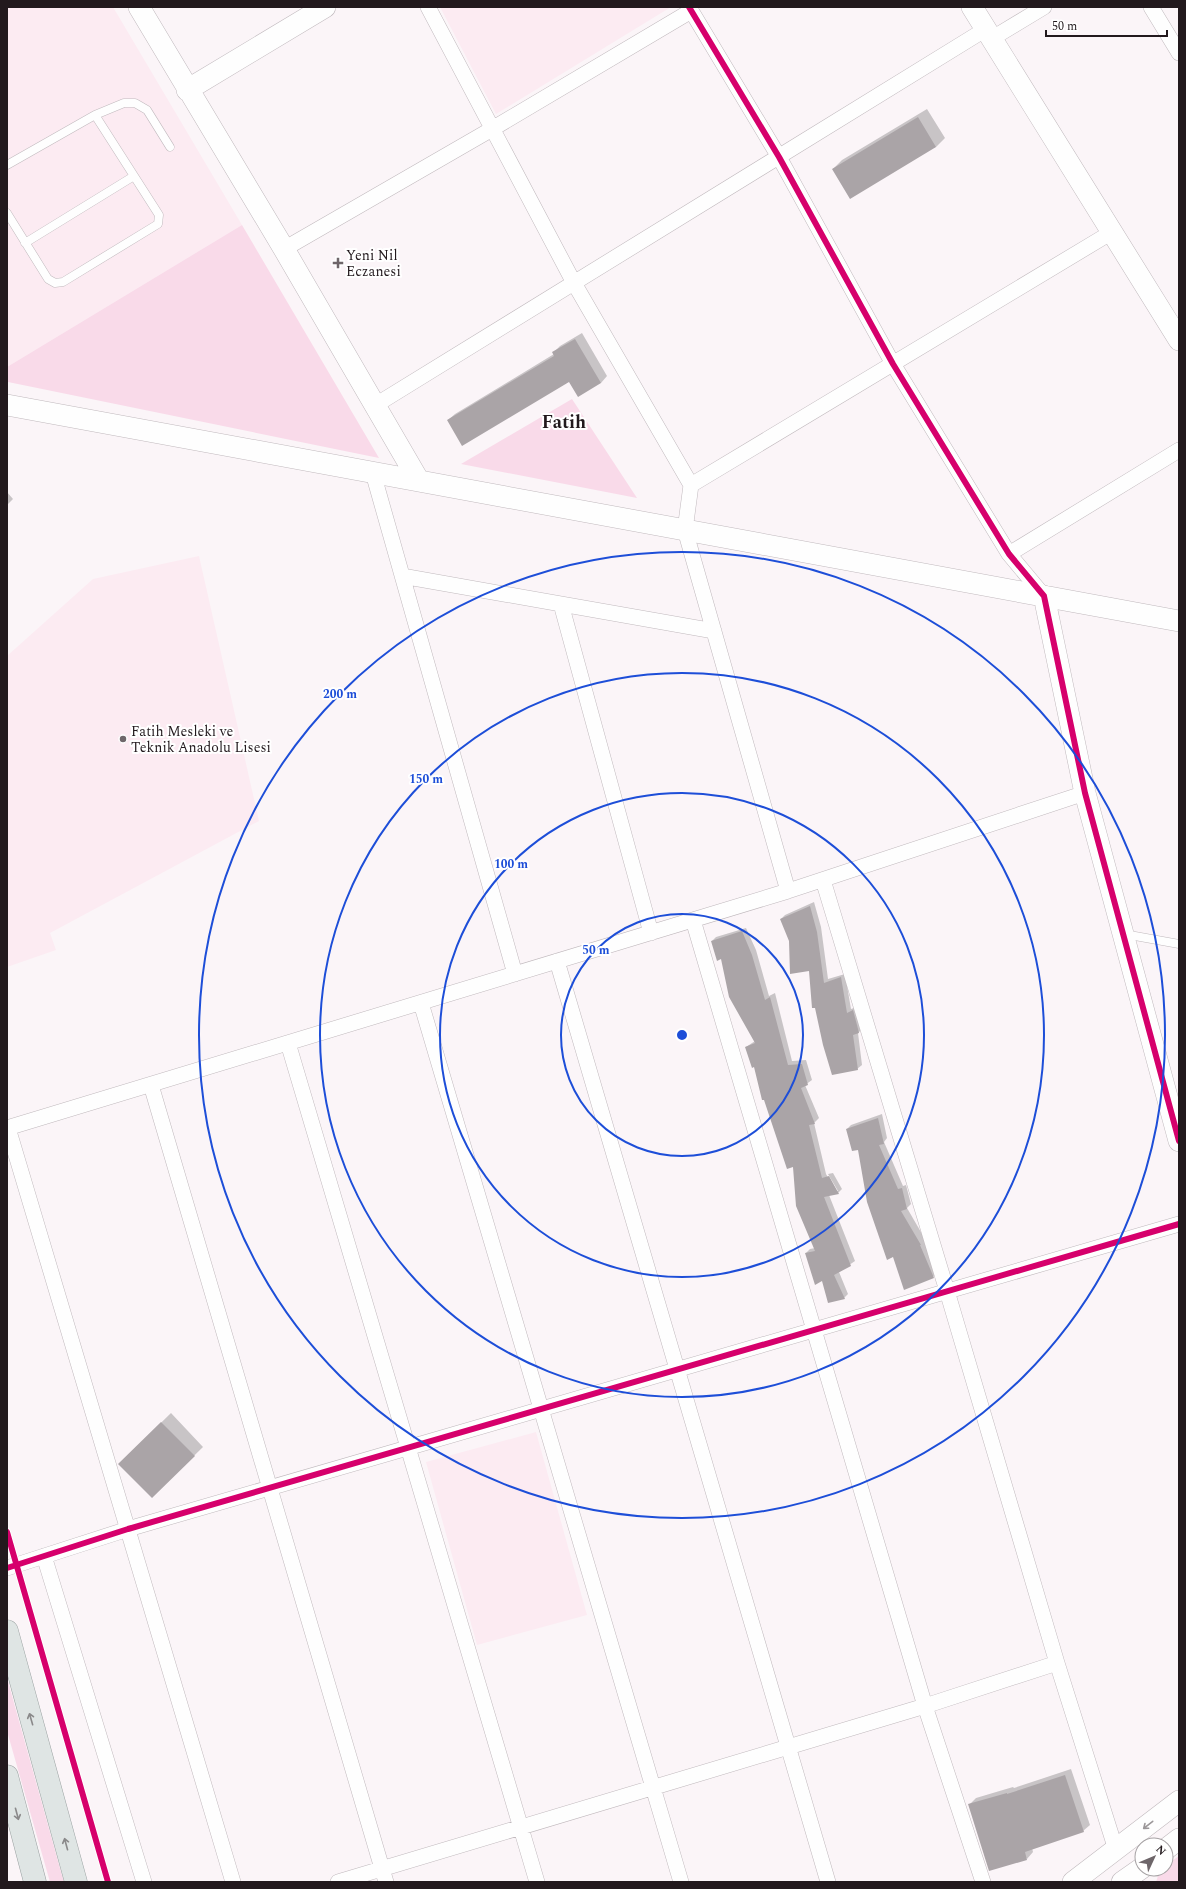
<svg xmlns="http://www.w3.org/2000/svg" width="1186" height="1889" font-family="Spectral,serif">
  <rect width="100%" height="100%" fill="#fbf5f8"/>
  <!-- built -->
  <path fill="#fcebf2" d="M 7,7 L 113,7 L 242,225 L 7,367 Z
    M 440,7 L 671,7 L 496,114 Z
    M 199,556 L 259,821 L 50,933 L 56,950 L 7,967 L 7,656 L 93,579 Z
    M 536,1432 L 587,1615 L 477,1645 L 426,1462 Z"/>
  <!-- green -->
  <path fill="#f9dae9" d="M 242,225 L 379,458 L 8,382 L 7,367 Z
    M 572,399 L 637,498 L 461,464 Z
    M 7,1678 L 61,1872 L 64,1882 L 50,1882 L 7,1731 Z
    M 1179,1856 L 1179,1882 L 1156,1882 L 1160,1870 L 1166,1869 L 1166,1865 Z"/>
  <!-- shadow -->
  <path fill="#0003" d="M 927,109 L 945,138 L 936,147 L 833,169 L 842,160 Z
    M 582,333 L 607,376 L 601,383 L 569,380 L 448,420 L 455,414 L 554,354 L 553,353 L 560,346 Z
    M 7,492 L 13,499 L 7,505 Z
    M 814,902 L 821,927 L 828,979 L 845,974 L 851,1009 L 857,1007 L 863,1028 L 858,1033 L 862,1065 L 857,1069 L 809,970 L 790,941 L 781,919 L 785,915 Z
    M 746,928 L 756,950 L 769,996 L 775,993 L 792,1061 L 806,1060 L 812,1080 L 805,1085 L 819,1118 L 814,1123 L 826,1174 L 836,1191 L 838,1191 L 828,1174 L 833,1173 L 842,1189 L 838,1193 L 829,1195 L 855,1261 L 839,1272 L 848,1294 L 844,1298 L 823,1280 L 806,1253 L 810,1249 L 815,1248 L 793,1166 L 755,1065 L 746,1047 L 755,1041 L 722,958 L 712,941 L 716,937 Z
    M 882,1114 L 887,1138 L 884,1142 L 903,1186 L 906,1185 L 911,1204 L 907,1208 L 925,1239 L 924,1241 L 937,1273 L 933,1277 L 847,1129 L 851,1125 Z
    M 171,1413 L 203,1447 L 152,1497 L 119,1464 Z
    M 1071,1769 L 1090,1825 L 1083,1831 L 1032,1848 L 1033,1852 L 1027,1859 L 969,1805 L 976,1798 L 1013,1787 L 1014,1788 Z"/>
  <!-- building -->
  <path fill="#aaa4a7" d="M 918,117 L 936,147 L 850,199 L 832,169 Z
    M 575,339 L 601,383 L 578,397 L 569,382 L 462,446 L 447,420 L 554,356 L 552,352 Z
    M 810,906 L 817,932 L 824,983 L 841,977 L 847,1013 L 853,1010 L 857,1025 L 859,1033 L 853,1035 L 858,1070 L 832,1075 L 823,1045 L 815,1008 L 812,1008 L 809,971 L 790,974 L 789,941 L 780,919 Z
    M 742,931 L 752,955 L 765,1000 L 770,997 L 788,1065 L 802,1064 L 808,1085 L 801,1088 L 815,1124 L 809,1125 L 822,1178 L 829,1176 L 839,1194 L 824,1197 L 851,1266 L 834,1275 L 845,1299 L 828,1303 L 822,1281 L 815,1285 L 805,1253 L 815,1251 L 796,1206 L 793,1167 L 787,1169 L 764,1100 L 762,1100 L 754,1067 L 752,1068 L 745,1047 L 755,1043 L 729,997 L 721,959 L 717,961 L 711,941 Z
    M 878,1118 L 884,1144 L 879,1145 L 898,1189 L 902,1188 L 907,1209 L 901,1211 L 921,1245 L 920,1245 L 934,1278 L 904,1290 L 893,1257 L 887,1260 L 867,1202 L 858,1150 L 852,1151 L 846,1129 Z
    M 161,1422 L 195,1456 L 152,1498 L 118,1464 Z
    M 1065,1775 L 1084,1832 L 1025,1852 L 1027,1860 L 989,1871 L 968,1804 L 1007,1793 L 1007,1794 Z"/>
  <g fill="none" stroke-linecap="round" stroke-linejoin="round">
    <!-- lane casing -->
    <g stroke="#c0b9bd" stroke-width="9">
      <path id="lane" d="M 7,165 L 95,115 L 124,103 L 135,103 L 147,110 L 170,147
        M 7,213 L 48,279 L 55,283 L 63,282 L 158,224 L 159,215 L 95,115
        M 25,243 L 134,176
        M 1124,934 L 1179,944"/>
    </g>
    <!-- street casing -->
    <g stroke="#c0b9bd" stroke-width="16">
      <path id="street" d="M 428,7 L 574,283 L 691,485
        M 689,7 L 779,157 L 893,364 L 1009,554 L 1044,596
        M 1151,7 L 1179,53
        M 991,39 L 1044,7
        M 284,249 L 492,129 L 691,11
        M 374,406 L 986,29
        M 373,473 L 515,974
        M 1009,554 L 1179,450
        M 402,576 L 714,631
        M 561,604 L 651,933
        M 823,880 L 947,1291 L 1057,1663 L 1116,1850
        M 788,891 L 685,530 L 691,485 L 1112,232
        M 693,920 L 925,1706 L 983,1882
        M 557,961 L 828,1882
        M 421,1003 L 681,1882
        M 288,1043 L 537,1882
        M 151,1085 L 386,1882
        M 7,1128 L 788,891 L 1085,793
        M 8,1128 L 233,1882
        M 44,1556 L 144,1882
        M 7,1568 L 128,1529 L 1179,1224
        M 338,1882 L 925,1706 L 1057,1663"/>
    </g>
    <!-- secondary casing -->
    <g stroke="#c0b9bd" stroke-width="22">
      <path id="secondary" d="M 139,7 L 284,249 L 419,481
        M 972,7 L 1179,340
        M 187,90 L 325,7
        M 7,405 L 1179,621
        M 1044,596 L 1085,793 L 1179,1141
        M 1166,1849 L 1179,1839
        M 1073,1882 L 1179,1801
        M 1122,1882 L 1142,1868"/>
    </g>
    <!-- primary casing -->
    <g stroke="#9ba2a2" stroke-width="23">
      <path id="primary" d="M 7,1631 L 76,1882
        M 7,1776 L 35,1882"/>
    </g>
    <!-- lane -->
    <use href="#lane" stroke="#fefefe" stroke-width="8"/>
    <!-- street -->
    <use href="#street" stroke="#fefefe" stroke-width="15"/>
    <!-- secondary -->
    <use href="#secondary" stroke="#fefefe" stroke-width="21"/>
    <!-- primary -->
    <use href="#primary" stroke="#dfe5e4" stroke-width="22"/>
    <!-- cycleway casing -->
    <g stroke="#fff" stroke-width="8">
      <path id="cycleway" d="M 689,7 L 779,157 L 893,364 L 1009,554 L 1044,596 L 1085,793 L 1179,1141
        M 7,1532 L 108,1882
        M 7,1568 L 128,1529 L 1179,1224"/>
    </g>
    <!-- cycleway -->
    <use href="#cycleway" stroke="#d6006c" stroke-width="6"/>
  </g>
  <!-- one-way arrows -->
  <defs><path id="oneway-shaft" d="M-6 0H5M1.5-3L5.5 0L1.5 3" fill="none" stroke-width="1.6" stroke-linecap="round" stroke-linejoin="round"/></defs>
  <g stroke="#8a898a">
    <use href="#oneway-shaft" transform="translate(31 1719) rotate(-106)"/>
    <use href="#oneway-shaft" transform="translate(17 1814) rotate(75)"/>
    <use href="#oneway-shaft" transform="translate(66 1844) rotate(-105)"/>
  </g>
  <use stroke="#9b9799" href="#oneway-shaft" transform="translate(1148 1825) rotate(142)"/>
  <!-- distance rings -->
  <g fill="none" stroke="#1d4ed8" stroke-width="2">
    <circle cx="682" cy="1035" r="121"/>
    <circle cx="682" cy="1035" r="242"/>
    <circle cx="682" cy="1035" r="362"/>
    <circle cx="682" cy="1035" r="483"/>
  </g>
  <!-- markers -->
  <g fill="#6e666a" stroke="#fff" stroke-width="1.5">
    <path d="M336 257h4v4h4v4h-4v4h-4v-4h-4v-4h4z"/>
    <circle cx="123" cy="739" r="4"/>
  </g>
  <g text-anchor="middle" stroke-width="4" stroke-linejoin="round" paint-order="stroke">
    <!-- poi labels -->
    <g font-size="14" fill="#22191d" stroke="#fff" text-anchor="start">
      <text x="346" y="260">Yeni Nil<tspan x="346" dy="16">Eczanesi</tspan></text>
      <text x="131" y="736">Fatih Mesleki ve<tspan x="131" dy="16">Teknik Anadolu Lisesi</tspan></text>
    </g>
    <!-- district labels -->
    <g font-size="18" font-weight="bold" fill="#22191d" stroke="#fff">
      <text x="564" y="428">Fatih</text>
    </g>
  </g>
  <circle cx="682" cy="1035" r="6" fill="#1d4ed8" stroke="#fff" stroke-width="2"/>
  <g font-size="12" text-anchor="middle" font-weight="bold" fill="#1d4ed8" stroke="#fff" stroke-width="4" stroke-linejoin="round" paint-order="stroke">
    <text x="340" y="698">200 m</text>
    <text x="426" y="783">150 m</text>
    <text x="511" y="868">100 m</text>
    <text x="596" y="954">50 m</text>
  </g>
  <!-- border -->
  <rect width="1186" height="1889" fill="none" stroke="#22191d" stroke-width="16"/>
  <!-- north arrow -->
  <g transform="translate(1154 1857) rotate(46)"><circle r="19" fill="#ffffff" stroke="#a7a3a5"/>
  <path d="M0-3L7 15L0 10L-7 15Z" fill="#6e666a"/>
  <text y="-6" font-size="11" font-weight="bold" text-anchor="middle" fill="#22191d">N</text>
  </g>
  <!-- scale -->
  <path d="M1046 30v6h121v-6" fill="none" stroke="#22191d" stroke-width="2"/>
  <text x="1052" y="30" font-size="12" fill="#22191d" stroke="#ffffff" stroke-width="3" paint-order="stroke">50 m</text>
</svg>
